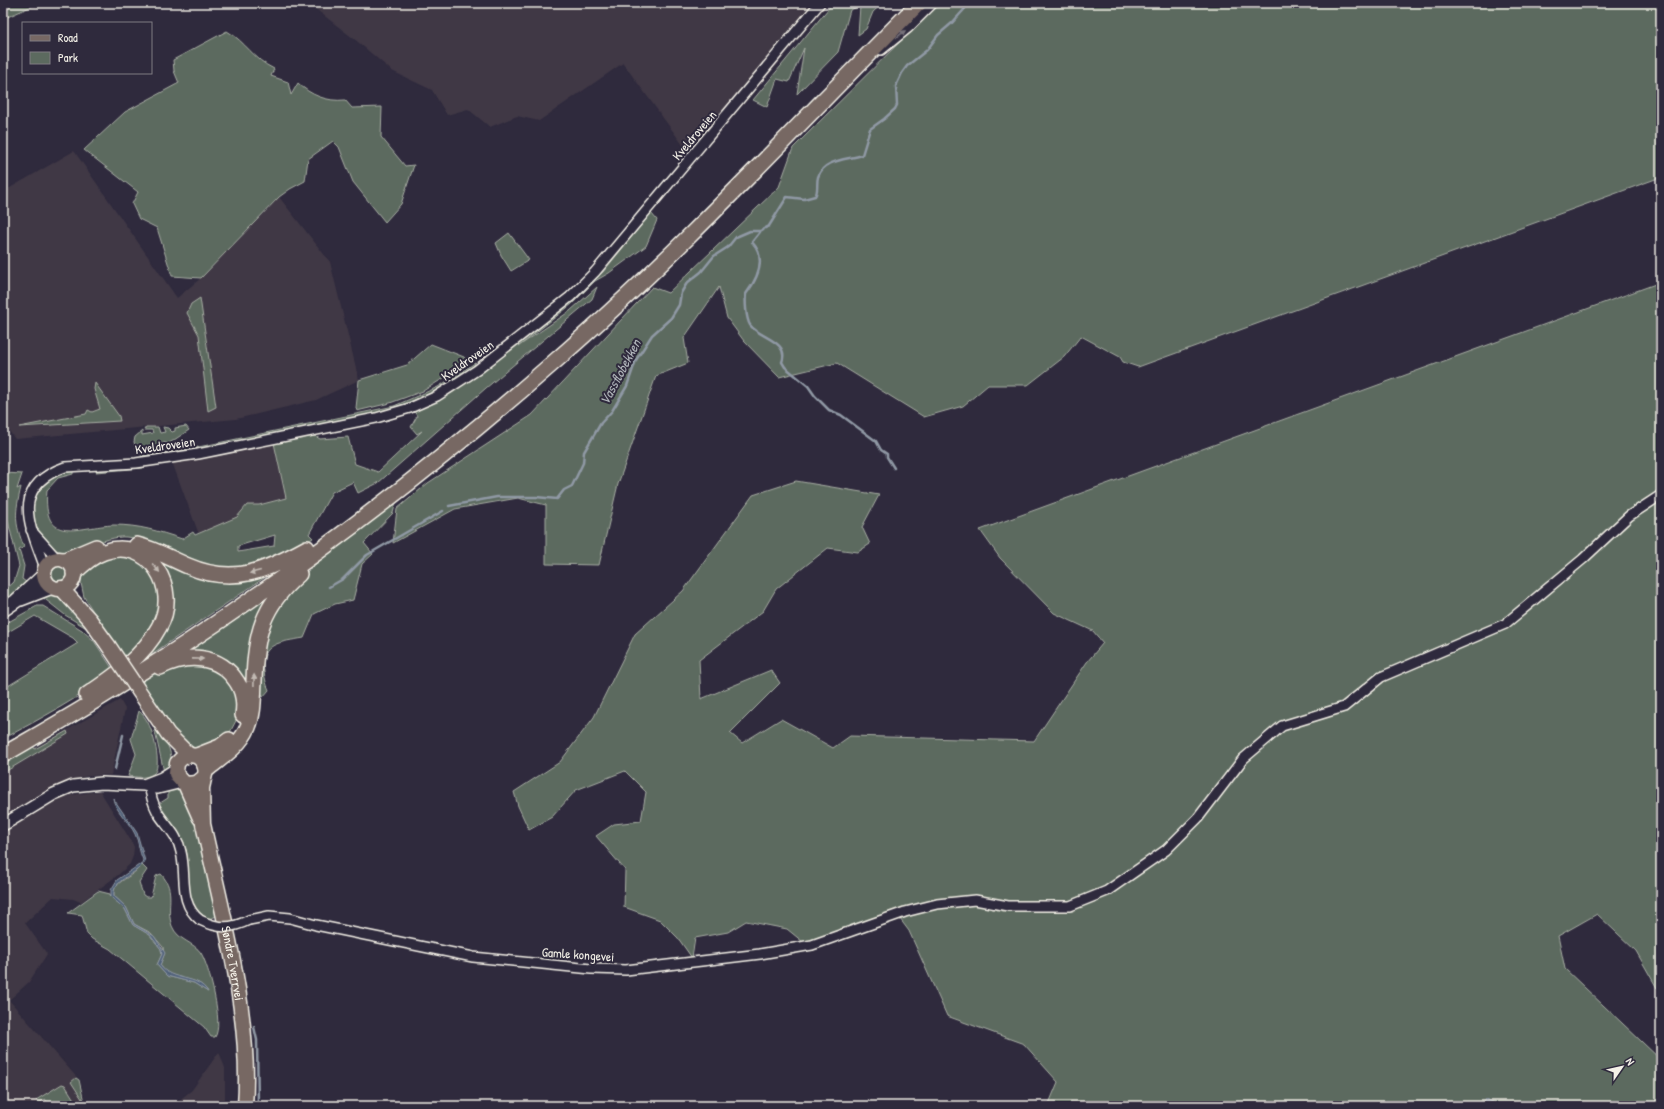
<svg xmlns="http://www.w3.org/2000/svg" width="1664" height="1109" font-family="'Patrick Hand',sans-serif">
  <rect width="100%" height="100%" fill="#2f2a3d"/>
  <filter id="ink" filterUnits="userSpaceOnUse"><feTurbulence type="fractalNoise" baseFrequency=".025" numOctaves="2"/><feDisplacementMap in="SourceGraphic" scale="8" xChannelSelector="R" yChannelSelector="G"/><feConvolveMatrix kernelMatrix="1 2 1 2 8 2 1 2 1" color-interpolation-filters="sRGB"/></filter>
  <g filter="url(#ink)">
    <!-- built -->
    <path fill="#403845" d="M 308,3 L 829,3 L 712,142 L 683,145 L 623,63 L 539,121 L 517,116 L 490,127 L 468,109 L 447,115 L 432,90 L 392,71 L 358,42 Z
      M 74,151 L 177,298 L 201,278 L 279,197 L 330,262 L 359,380 L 316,400 L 236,419 L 15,439 L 3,423 L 3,192 Z
      M 274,443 L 287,498 L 200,537 L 172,462 Z
      M 120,700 L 125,709 L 111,775 L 87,776 L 66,782 L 49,790 L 3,819 L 3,766 Z
      M 100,791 L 131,841 L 134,847 L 133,856 L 130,864 L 118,875 L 81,902 L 73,899 L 53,897 L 25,923 L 47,954 L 29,982 L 9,1000 L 79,1080 L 84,1102 L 83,1106 L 3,1106 L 3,831 L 62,796 Z
      M 219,1052 L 225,1068 L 225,1106 L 172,1106 L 192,1090 Z"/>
    <!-- green -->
    <path fill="#5c6a5f" stroke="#a8aea4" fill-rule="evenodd" d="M 3,3 L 39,3 L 3,19 Z
      M 833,3 L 883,3 L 873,12 L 866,29 L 858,35 L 860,6 L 850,10 L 838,52 L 797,94 L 804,48 L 789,82 L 777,79 L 767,107 L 753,100 Z
      M 939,3 L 1661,3 L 1661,177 L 1138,367 L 1123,362 L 1120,357 L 1081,336 L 1064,357 L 1028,385 L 988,385 L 963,406 L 924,417 L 837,363 L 779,377 L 744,341 L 727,318 L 719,287 L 684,338 L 688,363 L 656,376 L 618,484 L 599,565 L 546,564 L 546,505 L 518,498 L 455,509 L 393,543 L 397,509 L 428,483 L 532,415 L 652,287 L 668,293 L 779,187 L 793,148 Z
      M 227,31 C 246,42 253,59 274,69 L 271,76 L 288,82 L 291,95 L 298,83 C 310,95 327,102 345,100 L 352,108 L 382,107 L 381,137 L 405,166 L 414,165 L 401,204 L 385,222 L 353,182 L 339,147 L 333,141 L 308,159 L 305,181 L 290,189 L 279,197 L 201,278 L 172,276 L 157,228 L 139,219 L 132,204 L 138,192 L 84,150 L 125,112 L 179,83 L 174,71 L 173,60 Z
      M 651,213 L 657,220 L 646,246 L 609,273 L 595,281 L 572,304 L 519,346 L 570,311 L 597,287 L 592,299 L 486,388 L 378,483 L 358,493 L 353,482 L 332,492 L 309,534 L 313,538 C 296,549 277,563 256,567 C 249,569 240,568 232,568 C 226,568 217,570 211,568 C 199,565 186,559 174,554 C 159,548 142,538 126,537 C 106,535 70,558 56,550 C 49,546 43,539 39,532 C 22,502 42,476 73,471 L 73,474 L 58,478 L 47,490 C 42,548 79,526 114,525 C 139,525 158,531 182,539 L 193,532 L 195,535 L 237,517 L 247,505 L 259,505 L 286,498 L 274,443 L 315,436 L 320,439 L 348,437 L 355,464 L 378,472 L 422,431 L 417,434 L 411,427 L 417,416 L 414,411 L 452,393 L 556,314 L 603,272 ZM 275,535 L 274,546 L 238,552 L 238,546 Z
      M 509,233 L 529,260 L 511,271 L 501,255 L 496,243 Z
      M 1661,282 L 1661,984 L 1657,988 L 1636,951 L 1597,914 L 1558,936 L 1565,969 L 1661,1060 L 1661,1106 L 1048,1106 L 1058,1082 L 1024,1044 L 947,1016 L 909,931 L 894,911 L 808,946 L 787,929 L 746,921 L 728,932 L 695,938 L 692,958 L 678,938 L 660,920 L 624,907 L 625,870 L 596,836 L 614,824 L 641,821 L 646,792 L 625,771 L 576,790 L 552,817 L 529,830 L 518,806 L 514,792 L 560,762 L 594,717 L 635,634 L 683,591 L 753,495 L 796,481 L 879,495 L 862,527 L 870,544 L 858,552 L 828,548 L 776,589 L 763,611 L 699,660 L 701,699 L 771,670 L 780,683 L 730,733 L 742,743 L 781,719 L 833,748 L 850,736 L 1034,741 L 1087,662 L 1103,643 L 1093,631 L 1054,613 L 1000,558 L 980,530 Z
      M 200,298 L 216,407 L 208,411 L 199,335 L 187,313 L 191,304 Z
      M 431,344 L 464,357 L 466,361 L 471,361 L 423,391 L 390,403 L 357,411 L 356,408 L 359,380 L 407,365 Z
      M 475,363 C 469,382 397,407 378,413 L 218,446 L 142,458 L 141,456 L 189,449 L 394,406 L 438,387 Z
      M 95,383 L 119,416 L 120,421 L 19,427 L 86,414 L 88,410 L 92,412 L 100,409 L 94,389 Z
      M 186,426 L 189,430 L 168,444 L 163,442 L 157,450 L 153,448 L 146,451 L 137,451 L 134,442 L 135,437 L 142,431 L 142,435 L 153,433 L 152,430 L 144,430 L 146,427 L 158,427 L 160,433 L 165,432 L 163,427 L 168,428 L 172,432 L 175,431 L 175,428 Z
      M 143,467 L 143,468 L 96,472 L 96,470 Z
      M 4,473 L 22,474 L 17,489 L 21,487 C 15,513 14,522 24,547 L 19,550 L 24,566 L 22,579 L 26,582 L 25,584 L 3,601 L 3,592 L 14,582 L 19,566 L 6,513 L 3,485 Z
      M 396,502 L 393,513 L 364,543 L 373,554 L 362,564 L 353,600 L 335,604 L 314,614 L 304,638 C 282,642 259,642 264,672 C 265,678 266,684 269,690 L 263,697 L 258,687 L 266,624 L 292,585 L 325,556 Z
      M 107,555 L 140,557 L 160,581 L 158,623 L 126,663 L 84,597 L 81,583 L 82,574 Z
      M 149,555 L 173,563 L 270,574 L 131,668 L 167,619 Z
      M50 573a9 9 0 1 1 18 0a9 9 0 1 1-18 0Z
      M 278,589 L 251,696 L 237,672 L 173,658 Z
      M 51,593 L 64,597 L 88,629 L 65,615 L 41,596 Z
      M 37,606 L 43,606 L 82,630 L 94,641 L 114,671 C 80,698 41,718 3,739 L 3,689 L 78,643 L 73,638 L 35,616 L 3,635 L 3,625 Z
      M 213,664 L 233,683 L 239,715 L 228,736 L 200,750 C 175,742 154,705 140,683 L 157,672 L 174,665 Z
      M 139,711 C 142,714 145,717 147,721 C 153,730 163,768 153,774 C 145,779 136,777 128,776 L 136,754 L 131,739 Z
      M 153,723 C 162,736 181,757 164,772 Z
      M 67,731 L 68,734 L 3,773 L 3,761 L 33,746 L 35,749 Z
      M 180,788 L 197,826 L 217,916 L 206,920 C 180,906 191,872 186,849 C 182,832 167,819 157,805 L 168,798 L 168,791 Z
      M 142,865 L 147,870 L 139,882 L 143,895 L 146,897 L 151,897 L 156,876 L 161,874 C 177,891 165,907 172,926 C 178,941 194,942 201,953 C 209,966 224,1024 215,1037 L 211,1037 L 204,1027 L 110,949 L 92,939 L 87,934 L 82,915 L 68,913 L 98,891 L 110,894 L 111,897 L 125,909 L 133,925 L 150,935 L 161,949 L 162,954 L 157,965 L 167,976 L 194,983 L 208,992 C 198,974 171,983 160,965 L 164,955 L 163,947 L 151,933 L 134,924 L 126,907 L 114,896 C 112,884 125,880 132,874 C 136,872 138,868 142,865 Z
      M 76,1078 L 79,1080 L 84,1102 L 71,1082 Z
      M 62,1084 L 65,1085 L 78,1106 L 50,1106 L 45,1099 L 39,1103 L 36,1100 Z"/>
    <!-- water -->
    <path fill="#4d5e78" stroke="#9099a5" d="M 113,798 L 137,833 L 145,861 C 139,874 111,879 114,896 L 126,907 L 134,924 L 154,936 L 165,953 L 160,965 C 171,982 198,974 208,992 L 194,983 L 167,976 L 157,965 L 162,954 L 161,949 L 150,935 L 133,925 L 125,909 L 111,897 L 111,890 L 117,880 L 142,863 L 143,860 C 139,852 139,842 135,834 C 130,823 114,809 113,798 Z
      M 1485,1099 L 1493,1102 L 1495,1105 L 1481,1106 Z"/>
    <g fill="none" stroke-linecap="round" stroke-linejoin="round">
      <!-- stream -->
      <path stroke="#9099a5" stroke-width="2.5" d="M 760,232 L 752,242 C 767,258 758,278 746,294 C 745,302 746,318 750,325 C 759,338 790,341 782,362 L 785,367 L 808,386 L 815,396 L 829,410 L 841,415 L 876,441 L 881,450 L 887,454 L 887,457 L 894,468
        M 449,506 L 497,497 L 536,497 L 557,499 L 564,490 L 572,486 L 583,463 L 584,452 L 601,423 L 612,411 L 627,386 L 636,360 L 652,335 L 671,318 L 679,305 L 681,293 L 687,283 L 701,272 L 714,256 L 728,247 L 736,237 L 750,231 L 760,231 L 769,226 L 787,197 L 804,199 L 815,196 C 819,190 816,184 818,177 C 824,159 847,160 862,155 L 870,129 L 884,119 L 895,109 L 897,105 L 896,86 L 902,73 L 907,66 L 927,50 L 938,35 L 952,23 L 970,3
        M 329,587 L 343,579 L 367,555 L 443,511
        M 115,769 L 123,735
        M 254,1027 L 257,1040 L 258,1106"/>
      <!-- minor casing -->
      <g stroke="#f4f1e8" stroke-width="12">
        <path id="minor" d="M 881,50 L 908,28 L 933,3
          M 31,530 L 57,559
          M 45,568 C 31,528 8,487 65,467 L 136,463 L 198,454 L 376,418 L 410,408 L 437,396 L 477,370 L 570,297 L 595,272 L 820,3
          M 149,783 C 150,793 153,804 158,813 C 166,826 178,835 181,852 C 187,876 178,903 200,920
          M 249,920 L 269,916 L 290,918 L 316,925 L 473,957 L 591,969 L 626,970 L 760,954 L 812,945 L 905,912 L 937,904 L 975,900 L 1008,906 L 1070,906 L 1107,891 L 1166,850 L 1198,818 L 1243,759 L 1282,726 L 1344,707 L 1381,677 L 1505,624 L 1583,559 L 1629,516 L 1661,495"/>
      </g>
      <!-- tertiary casing -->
      <g stroke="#f4f1e8" stroke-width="14">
        <path id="tertiary" d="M 144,785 L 162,778 L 176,769
          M 3,825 L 54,794 L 73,786 L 102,783 L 144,785 L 158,788 L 182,782"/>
      </g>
      <!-- secondary casing -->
      <g stroke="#f4f1e8" stroke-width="16">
        <path id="secondary" d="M 21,599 L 52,587
          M 3,610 L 16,601 L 44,575"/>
      </g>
      <!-- primary casing -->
      <g stroke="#f4f1e8" stroke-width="17">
        <g id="primary">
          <circle cx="59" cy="574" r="15"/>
          <path d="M 61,588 L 90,620 L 108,645"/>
          <path d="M 151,709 L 168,734 L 189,755"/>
          <path id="s1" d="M 203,778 L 197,783 L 185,784 L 176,774 L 177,763 L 182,758 L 189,755 L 197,756 L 203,762 L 206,770 L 202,788 L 203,824 C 222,912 252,1016 245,1106"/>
          <path d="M 185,784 L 200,818"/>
        </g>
      </g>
      <!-- trunk casing -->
      <g stroke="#f4f1e8" stroke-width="18">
        <path id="trunk" d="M 137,545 C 155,549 171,559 188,566 C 234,586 267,570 307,548
          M 65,560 L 96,547
          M 74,573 C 83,564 92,556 104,552 C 149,536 181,589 159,627 C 143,657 114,677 87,695
          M 160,667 C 187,653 219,654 237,682 C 243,691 245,703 243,715
          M 3,755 C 39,734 76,713 111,691 C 267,595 415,484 553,363 C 682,251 798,124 919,3
          M 197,756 L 220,747 L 229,740
          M 206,770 C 221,758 240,746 248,727 C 254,713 253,697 254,682 C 255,635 262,606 299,574"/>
      </g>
      <!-- minor -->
      <use href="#minor" stroke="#2f2a3d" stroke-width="9"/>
      <!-- tertiary -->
      <use href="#tertiary" stroke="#2f2a3d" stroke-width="11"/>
      <!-- secondary -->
      <use href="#secondary" stroke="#2f2a3d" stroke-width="13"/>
      <!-- primary -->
      <use href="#primary" stroke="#776864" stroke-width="14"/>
      <!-- trunk -->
      <use href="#trunk" stroke="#776864" stroke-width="15"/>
      <!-- minor-bridge casing -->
      <g stroke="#f4f1e8" stroke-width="12" stroke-linecap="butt">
        <path id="minor-bridge" d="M 200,920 C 218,929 231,929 249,920"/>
      </g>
      <!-- primary-bridge casing -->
      <g stroke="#f4f1e8" stroke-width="17" stroke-linecap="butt">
        <path id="primary-bridge" d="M 108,645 L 151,709"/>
      </g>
      <!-- minor-bridge -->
      <use href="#minor-bridge" stroke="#2f2a3d" stroke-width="9"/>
      <!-- primary-bridge -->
      <use href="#primary-bridge" stroke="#776864" stroke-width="14"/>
    </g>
    <!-- one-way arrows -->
    <defs><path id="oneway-solid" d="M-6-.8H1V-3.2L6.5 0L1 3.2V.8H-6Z"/></defs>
    <use fill="#747079" href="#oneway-solid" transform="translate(901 34) rotate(-39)"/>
    <g fill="#c2bab3">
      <use href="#oneway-solid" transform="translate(156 568) rotate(50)"/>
      <use href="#oneway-solid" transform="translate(255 572) rotate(166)"/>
      <use href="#oneway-solid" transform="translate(198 659) rotate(1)"/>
      <use href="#oneway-solid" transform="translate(254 680) rotate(-89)"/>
    </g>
  </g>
  <g text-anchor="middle" stroke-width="4" stroke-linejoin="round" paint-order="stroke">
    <!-- street labels -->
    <g font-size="13" fill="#f4f1e8" stroke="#2f2a3d">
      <text transform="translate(694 135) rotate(-50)" y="5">Kveldroveien</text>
      <text transform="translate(467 360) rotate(-35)" y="5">Kveldroveien</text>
      <text transform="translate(165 445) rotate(-8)" y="5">Kveldroveien</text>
      <text transform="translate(578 954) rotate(4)" y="5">Gamle kongevei</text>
      <text dy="5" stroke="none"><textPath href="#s1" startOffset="281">Søndre Tverrvei</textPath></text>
    </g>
    <!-- water labels -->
    <g font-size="14" font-style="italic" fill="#b1b6bb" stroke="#2f2a3d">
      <text transform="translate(620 372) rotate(-62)" y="5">Vassflobekken</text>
    </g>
  </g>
  <!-- margin -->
  <rect width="1664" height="1109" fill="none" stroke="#2f2a3d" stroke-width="16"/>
  <rect x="8" y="8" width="1648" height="1093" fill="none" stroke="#f4f1e8" stroke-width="1.5" filter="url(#ink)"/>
  <!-- legend -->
  <rect x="22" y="22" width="130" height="52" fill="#2f2a3d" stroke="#7e7a81"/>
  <rect x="30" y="35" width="20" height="6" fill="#776864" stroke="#7e7a81"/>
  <text x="58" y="42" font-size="12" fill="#f4f1e8">Road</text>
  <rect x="30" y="52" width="20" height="12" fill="#5c6a5f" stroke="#7e7a81"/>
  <text x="58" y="62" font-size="12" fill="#f4f1e8">Park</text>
  <!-- north arrow -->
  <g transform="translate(1622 1067) rotate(56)" stroke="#2f2a3d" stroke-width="3" paint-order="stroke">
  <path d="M0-3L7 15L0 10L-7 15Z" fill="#f4f1e8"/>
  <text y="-6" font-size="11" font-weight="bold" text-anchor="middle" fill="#f4f1e8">N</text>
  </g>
</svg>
